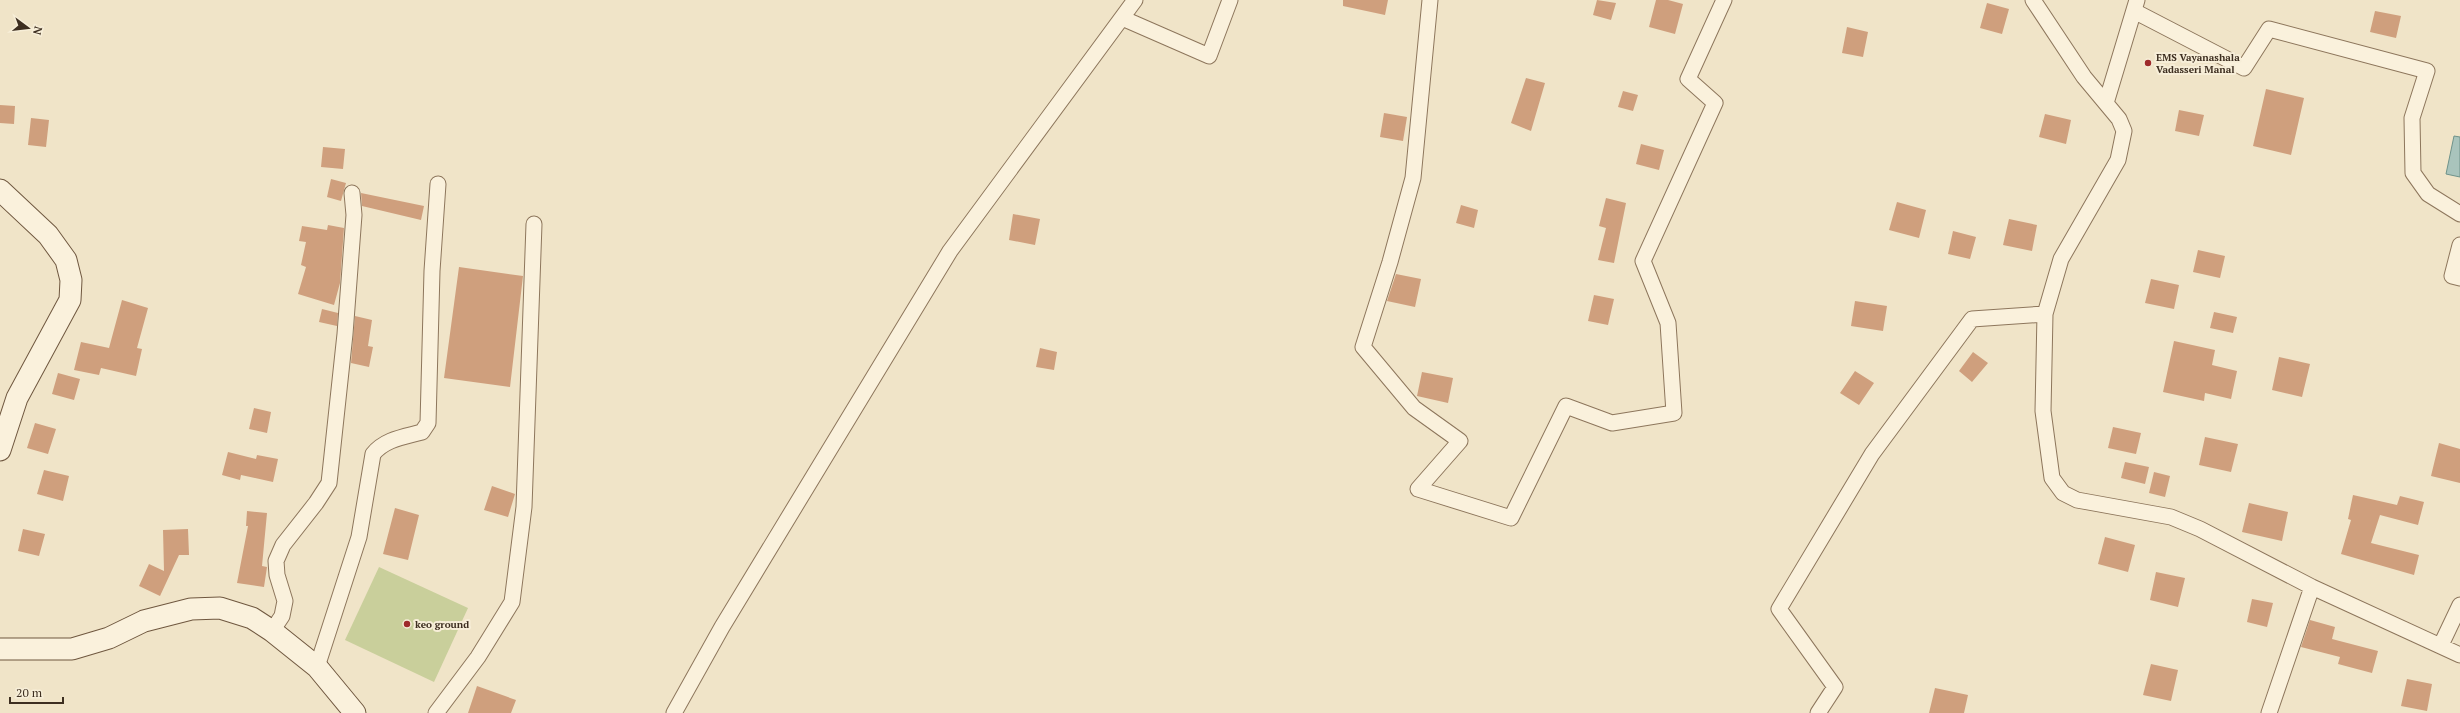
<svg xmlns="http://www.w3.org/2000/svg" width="2460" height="713" font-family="'PT Serif',serif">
  <rect width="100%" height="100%" fill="#f0e4c8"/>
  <!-- green -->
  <path fill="#c9cf9b" d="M 379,567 L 468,608 L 434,682 L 345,640 Z"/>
  <!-- water -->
  <path fill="#a9c4bc" stroke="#6f938a" d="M 2454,136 L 2460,137 L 2460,177 L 2446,174 Z"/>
  <!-- building -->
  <path fill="#cf9f7d" d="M 1343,0 L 1388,0 L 1385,15 L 1343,6 Z
    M 1597,0 L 1616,3 L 1611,20 L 1593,15 Z
    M 1656,0 L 1668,0 L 1683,4 L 1675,34 L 1649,27 Z
    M 1987,3 L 2009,9 L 2002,34 L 1980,28 Z
    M 2375,11 L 2401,16 L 2396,38 L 2370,32 Z
    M 1847,27 L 1868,32 L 1863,57 L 1842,53 Z
    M 1526,78 L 1545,83 L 1531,131 L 1511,123 Z
    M 2266,89 L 2304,98 L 2291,155 L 2253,146 Z
    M 1623,91 L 1638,95 L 1633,111 L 1618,107 Z
    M 0,105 L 15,106 L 14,124 L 0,123 Z
    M 2179,110 L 2204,115 L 2199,136 L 2175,131 Z
    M 1384,113 L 1407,117 L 1403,141 L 1380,137 Z
    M 2045,114 L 2071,120 L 2066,144 L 2039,137 Z
    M 31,118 L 49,120 L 46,147 L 28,145 Z
    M 1641,144 L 1664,150 L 1659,170 L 1636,164 Z
    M 323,147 L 345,149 L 343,169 L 321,167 Z
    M 331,179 L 346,183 L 341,201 L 327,197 Z
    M 361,193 L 424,206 L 421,220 L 362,206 Z
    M 1606,198 L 1626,203 L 1614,263 L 1598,260 L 1606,228 L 1599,226 Z
    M 1897,202 L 1926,210 L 1919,238 L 1889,230 Z
    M 1461,205 L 1478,210 L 1474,228 L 1456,223 Z
    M 1013,214 L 1040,219 L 1035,245 L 1009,240 Z
    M 2009,219 L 2037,225 L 2032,251 L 2003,245 Z
    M 328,225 L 344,228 L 340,283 L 334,305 L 298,294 L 306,267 L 301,265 L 306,242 L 299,241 L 302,226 L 327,230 Z
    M 1953,231 L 1976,237 L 1970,259 L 1948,254 Z
    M 2198,250 L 2225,256 L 2220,278 L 2193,272 Z
    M 459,267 L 523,276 L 510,387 L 444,378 Z
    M 1396,274 L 1421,279 L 1415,307 L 1387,301 Z
    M 2151,279 L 2179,285 L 2174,309 L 2145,303 Z
    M 1594,295 L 1614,299 L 1608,325 L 1588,321 Z
    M 122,300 L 148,308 L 137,348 L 142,349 L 136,376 L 101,368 L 99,375 L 74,370 L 81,342 L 109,348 Z
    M 1855,301 L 1887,306 L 1883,331 L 1851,326 Z
    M 322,309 L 338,313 L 337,326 L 319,322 Z
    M 2214,312 L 2237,317 L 2233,333 L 2210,328 Z
    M 355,316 L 372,320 L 368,346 L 373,347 L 369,367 L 351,363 Z
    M 2174,341 L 2215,350 L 2212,365 L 2237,371 L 2231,399 L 2205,393 L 2204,401 L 2163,392 Z
    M 1040,348 L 1057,352 L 1054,370 L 1036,367 Z
    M 1973,352 L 1988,363 L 1972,382 L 1959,371 Z
    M 2279,357 L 2310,364 L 2302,397 L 2272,390 Z
    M 1855,371 L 1874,383 L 1859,405 L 1840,393 Z
    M 1422,372 L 1453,378 L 1448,403 L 1417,396 Z
    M 58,373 L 80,379 L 74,400 L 52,394 Z
    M 254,408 L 271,412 L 267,433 L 249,429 Z
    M 35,423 L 56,429 L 48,454 L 27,448 Z
    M 2113,427 L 2141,433 L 2136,454 L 2108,448 Z
    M 2205,437 L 2238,444 L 2231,472 L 2199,465 Z
    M 2439,443 L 2460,449 L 2460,483 L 2431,476 Z
    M 228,452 L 256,459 L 257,455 L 278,459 L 273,482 L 241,475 L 240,480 L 222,475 Z
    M 2125,462 L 2149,467 L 2145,484 L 2121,478 Z
    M 44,470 L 69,476 L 63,501 L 37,494 Z
    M 2154,472 L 2170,476 L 2165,497 L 2149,493 Z
    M 492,486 L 515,494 L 508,517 L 484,510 Z
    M 2353,495 L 2397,505 L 2400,496 L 2424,502 L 2418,525 L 2380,515 L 2371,543 L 2419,555 L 2414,575 L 2341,554 L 2351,520 L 2348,519 Z
    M 2249,503 L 2288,512 L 2282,541 L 2242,532 Z
    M 395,508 L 419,515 L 408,560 L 383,554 Z
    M 247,511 L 267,513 L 262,566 L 267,567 L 264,587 L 237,583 L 248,526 L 246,526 Z
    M 23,529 L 45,534 L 39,556 L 18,551 Z
    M 188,529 L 189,555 L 179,555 L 160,596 L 139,586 L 149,564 L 164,571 L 163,530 Z
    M 2105,537 L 2135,545 L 2128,572 L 2098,564 Z
    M 2156,572 L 2185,578 L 2178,607 L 2150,600 Z
    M 2252,599 L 2273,603 L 2267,627 L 2247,622 Z
    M 2310,620 L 2335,627 L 2332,639 L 2378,651 L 2372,673 L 2338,664 L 2340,657 L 2301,647 Z
    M 2151,664 L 2178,670 L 2171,701 L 2143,695 Z
    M 2407,679 L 2432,684 L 2427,711 L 2401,706 Z
    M 477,686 L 516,700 L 511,713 L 468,713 Z
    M 1935,688 L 1968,695 L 1964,713 L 1929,713 Z"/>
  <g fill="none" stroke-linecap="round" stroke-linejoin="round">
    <!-- street casing -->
    <g stroke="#8d765c" stroke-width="17">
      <path id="street" d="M 1430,0 L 1413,178 L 1390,262 L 1363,347 L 1414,408 L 1460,441 L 1418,489 L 1511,518 L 1566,406 L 1612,423 L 1674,413 L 1668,323 L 1643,261 L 1715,103 L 1688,79 L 1724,0
        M 2033,0 L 2084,77 L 2119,119 L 2124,131 L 2118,160 L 2061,259 L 2045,314 L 2043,411 L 2052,478 L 2063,493 L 2077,500 L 2171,517 L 2200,529 L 2312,587 L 2460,655
        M 2134,11 L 2244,68 L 2269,29 L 2427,71 L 2412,118 L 2413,173 L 2428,194 L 2460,214
        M 1122,18 L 1209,56 L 1230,0
        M 2106,103 L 2137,0
        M 2460,245 L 2452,276 L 2460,278
        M 272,631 L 282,616 L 285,601 L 277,575 L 276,561 L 283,545 L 316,503 L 329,483 L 345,334 L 354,215 L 352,193
        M 2441,645 L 2460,605
        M 317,667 L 359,537 L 373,454 C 385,439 404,437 422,432 L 428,423 L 432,271 L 438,184
        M 436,713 L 478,657 L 512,602 L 524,507 L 534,224
        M 674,713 L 722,627 L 950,251 L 1135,0
        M 1818,713 L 1835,687 L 1779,609 L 1872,454 L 1972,319 L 2045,314
        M 2269,713 L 2312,587"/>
    </g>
    <!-- secondary casing -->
    <g stroke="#6f573f" stroke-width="23">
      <path id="secondary" d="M 0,190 L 48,235 L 66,260 L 71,280 L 70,300 L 17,398 L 0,450
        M 0,649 L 72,649 L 109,638 L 144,621 L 191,609 L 220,608 L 252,618 L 272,631 L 317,667 L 355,713"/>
    </g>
    <!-- street -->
    <use href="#street" stroke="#faf1dc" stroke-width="15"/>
    <!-- secondary -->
    <use href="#secondary" stroke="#faf1dc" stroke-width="21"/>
  </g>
  <!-- markers -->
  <g fill="#9e2a2b" stroke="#f7eed8" stroke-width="1.5">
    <circle cx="2148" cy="63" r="4"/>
    <circle cx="407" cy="624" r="4"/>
  </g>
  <g text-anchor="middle" stroke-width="4" stroke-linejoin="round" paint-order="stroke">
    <!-- poi labels -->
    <g font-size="10" font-weight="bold" fill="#3d2e20" stroke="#f7eed8" text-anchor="start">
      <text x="2156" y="61">EMS Vayanashala<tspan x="2156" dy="12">Vadasseri Manal</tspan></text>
      <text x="415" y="628">keo ground</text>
    </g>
  </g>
  <!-- north arrow -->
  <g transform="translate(28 28) rotate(105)" stroke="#f7eed8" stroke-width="3" paint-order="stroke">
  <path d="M0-3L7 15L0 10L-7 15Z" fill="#3d2e20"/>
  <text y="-6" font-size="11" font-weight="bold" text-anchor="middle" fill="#3d2e20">N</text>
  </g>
  <!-- scale -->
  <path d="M10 697v6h53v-6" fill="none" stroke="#3d2e20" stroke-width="2"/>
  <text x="16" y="697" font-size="12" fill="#3d2e20" stroke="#f7eed8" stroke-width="3" paint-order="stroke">20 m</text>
</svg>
